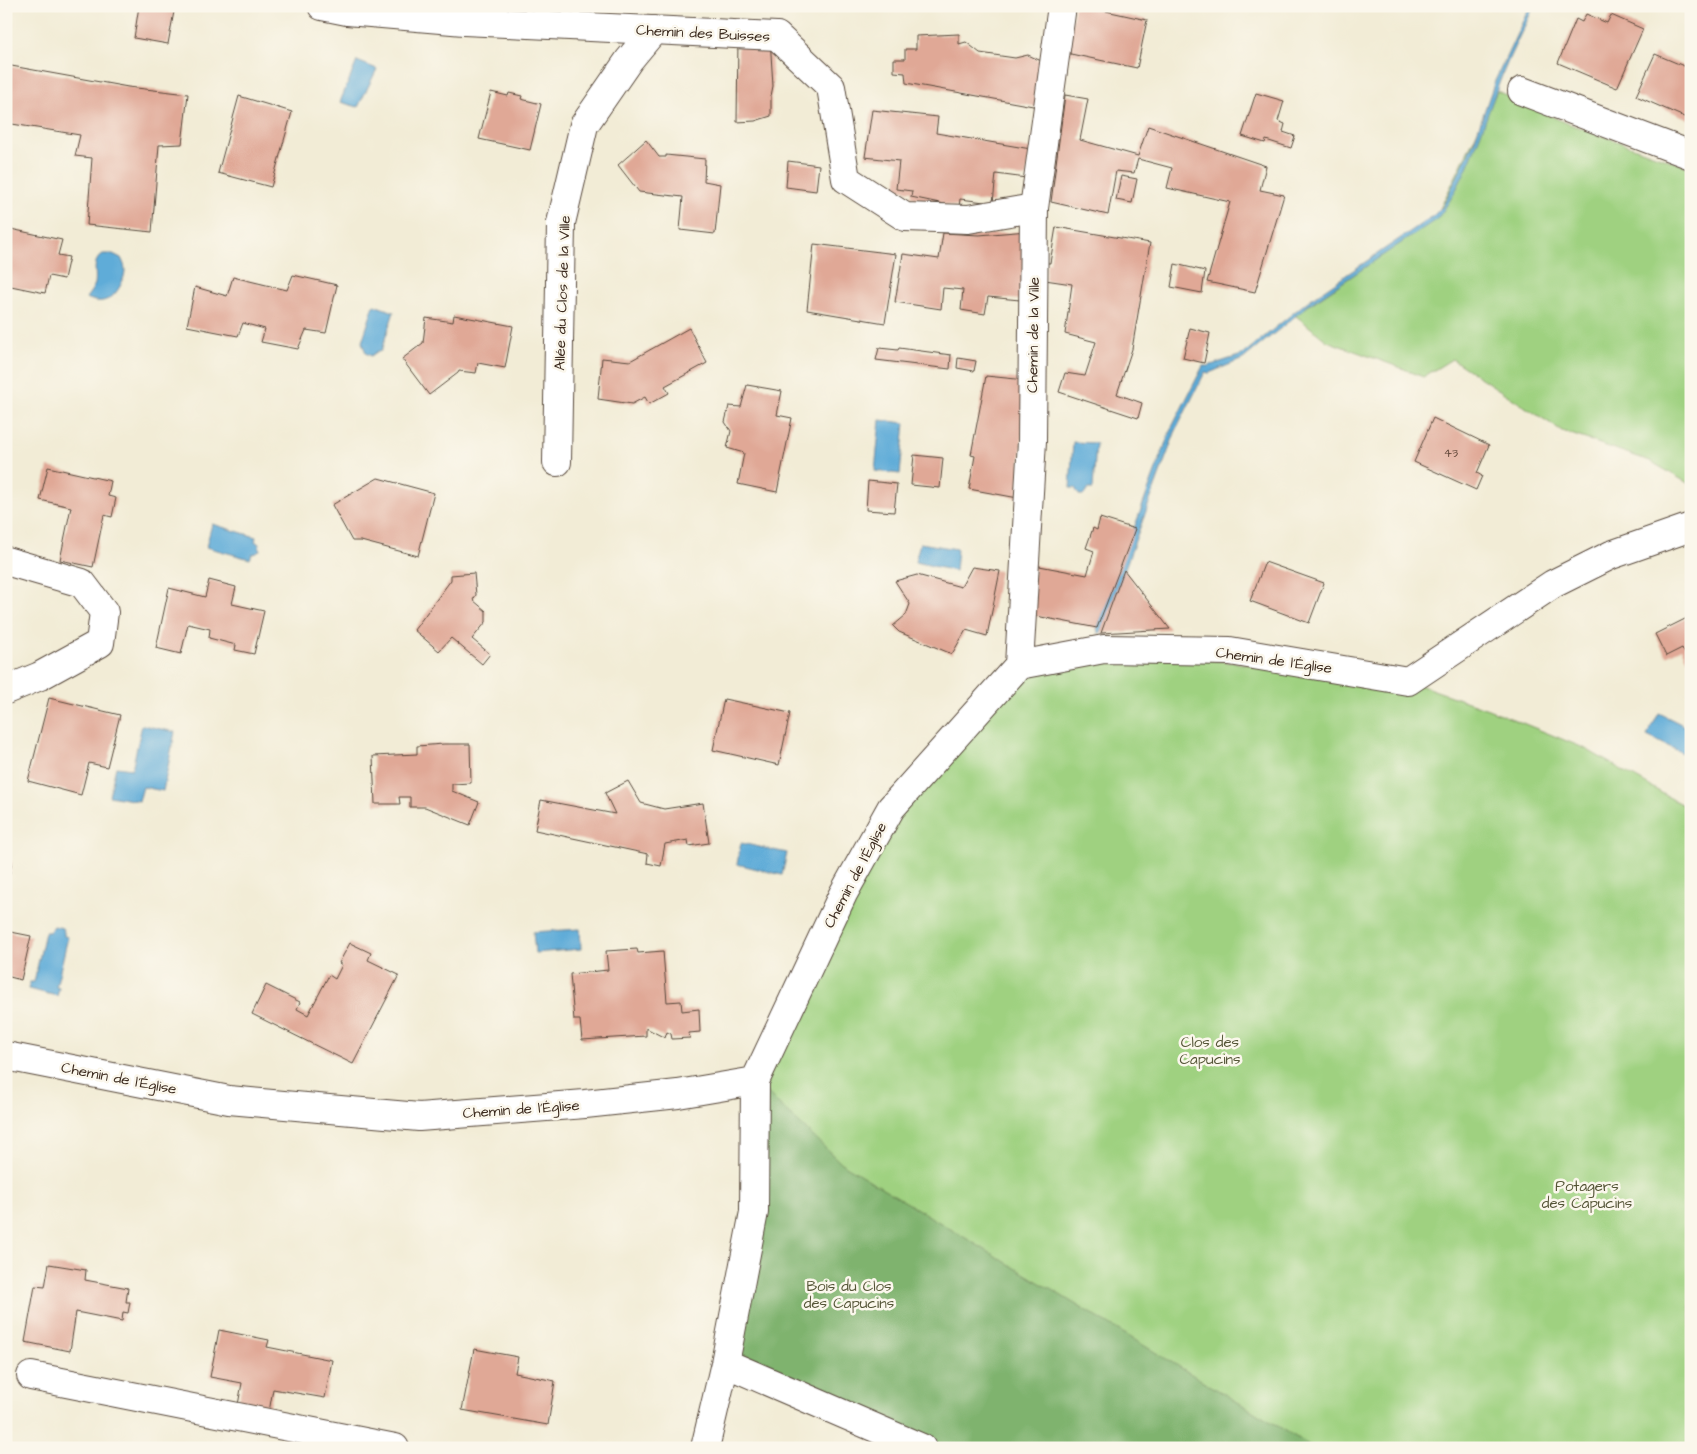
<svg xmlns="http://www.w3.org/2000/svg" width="1697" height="1454" font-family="'Architects Daughter',sans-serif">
  <rect width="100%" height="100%" fill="#fbf7ec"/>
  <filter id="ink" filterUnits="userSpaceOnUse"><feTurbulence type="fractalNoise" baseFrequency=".02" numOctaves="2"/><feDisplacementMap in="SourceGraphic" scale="10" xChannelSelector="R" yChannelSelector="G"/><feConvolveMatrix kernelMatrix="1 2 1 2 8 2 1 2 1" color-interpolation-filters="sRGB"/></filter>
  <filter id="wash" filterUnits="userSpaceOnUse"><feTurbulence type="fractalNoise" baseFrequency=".0096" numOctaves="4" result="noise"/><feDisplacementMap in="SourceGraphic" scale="20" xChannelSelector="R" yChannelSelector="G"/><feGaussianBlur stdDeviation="1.12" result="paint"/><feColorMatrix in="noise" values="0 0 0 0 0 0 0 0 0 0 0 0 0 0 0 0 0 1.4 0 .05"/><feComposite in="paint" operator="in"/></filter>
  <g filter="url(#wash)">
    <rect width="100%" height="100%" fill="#f2ecd6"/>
    <!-- green -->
    <path fill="#9fd180" stroke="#6d7e4f" d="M 1497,91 L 1564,122 L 1691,168 L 1691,485 L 1650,461 L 1562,431 L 1452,359 L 1423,377 L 1404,369 L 1327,341 L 1295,315 L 1435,219 Z
      M 1104,649 L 1408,681 L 1488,709 L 1584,748 L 1691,810 L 1691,1448 L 922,1448 L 755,1081 L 891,808 L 1019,665 Z"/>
    <!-- forest -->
    <path fill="#7fb36e" stroke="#5d6e46" d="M 755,1081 L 841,1163 L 1314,1448 L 922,1448 L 726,1358 Z"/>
    <!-- water -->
    <path fill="#5eacd8" stroke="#4c6b7b" d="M 1530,6 L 1534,6 C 1524,28 1512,50 1503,73 C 1484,121 1469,178 1437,219 L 1310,304 L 1243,359 L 1209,373 L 1205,372 L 1176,430 L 1101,633 L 1098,633 L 1097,628 L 1171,429 L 1203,366 L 1208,366 L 1242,355 L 1308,301 L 1433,216 L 1443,206 L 1473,144 L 1495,81 Z
      M 357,61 L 377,69 L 358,107 L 340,102 Z
      M 103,254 L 113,254 L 121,258 C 123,262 125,266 125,270 C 125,280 116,297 106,300 C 99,303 92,300 86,298 C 89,294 93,289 95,284 C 97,271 91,262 103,254 Z
      M 374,305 L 394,312 L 381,351 L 378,351 L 371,356 L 366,353 L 362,342 Z
      M 880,420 L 905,423 L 900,474 L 875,471 Z
      M 1073,442 L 1096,443 L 1093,489 L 1088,489 L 1084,495 L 1079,495 L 1075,488 L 1070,488 Z
      M 212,524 L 256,537 L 255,541 L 259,544 L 260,550 L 257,553 L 252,554 L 250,559 L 206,547 Z
      M 920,543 L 957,549 L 955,571 L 915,562 Z
      M 1659,713 L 1691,729 L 1691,757 L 1647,736 Z
      M 142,725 L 175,732 L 163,791 L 143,787 L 139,801 L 109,796 L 116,767 L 132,769 Z
      M 741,843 L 787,853 L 782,875 L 737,864 Z
      M 54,926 L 62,928 L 64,932 L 64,936 L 68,937 L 56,987 L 59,988 L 57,996 L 28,989 L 30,982 L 34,982 L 45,932 L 49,932 Z
      M 580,929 L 581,949 L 535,953 L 533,932 Z"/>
    <g id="blocks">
      <!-- building -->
      <path fill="#e0a896" d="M 139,6 L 175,6 L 168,44 L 134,38 Z
        M 1075,6 L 1083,6 L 1147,20 L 1137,68 L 1066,53 Z
        M 1586,14 L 1607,23 L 1611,15 L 1643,29 L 1617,88 L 1558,63 L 1576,19 L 1582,22 Z
        M 959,34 L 959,44 L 966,42 L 980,53 L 1015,58 L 1028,55 L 1048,64 L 1044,108 L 906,83 L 905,73 L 894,72 L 894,59 L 905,59 L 905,49 L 916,49 L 916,36 Z
        M 770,38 L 773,86 L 771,96 L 771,116 L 755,121 L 737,122 L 738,39 Z
        M 1655,54 L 1691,69 L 1691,120 L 1636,96 Z
        M 6,65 L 128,87 L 188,94 L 182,144 L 159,145 L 152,232 L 87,225 L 92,158 L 75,156 L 80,135 L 6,123 Z
        M 491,92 L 508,96 L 509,93 L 522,96 L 521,99 L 541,104 L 530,150 L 479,139 Z
        M 1256,93 L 1284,101 L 1278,121 L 1285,124 L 1283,132 L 1295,136 L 1291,148 L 1266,140 L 1265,143 L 1242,136 Z
        M 1065,95 L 1088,99 L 1080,140 L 1138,156 L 1148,126 L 1266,166 L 1260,190 L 1284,195 L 1255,292 L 1207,282 L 1230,202 L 1167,188 L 1172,168 L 1138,159 L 1134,173 L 1116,171 L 1108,215 L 1051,202 Z
        M 239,96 L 292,112 L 271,187 L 218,173 Z
        M 872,110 L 938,117 L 936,133 L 1031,149 L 1026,178 L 996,174 L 993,203 L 960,199 L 959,207 L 911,197 L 912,191 L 896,189 L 899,161 L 865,157 Z
        M 646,140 L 659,157 L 666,157 L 666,155 L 705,159 L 704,181 L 720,184 L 715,234 L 680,230 L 683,197 L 639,192 L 618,165 Z
        M 788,161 L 819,165 L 816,191 L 786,187 Z
        M 1121,176 L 1137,179 L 1132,203 L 1116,200 Z
        M 1056,227 L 1150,243 L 1132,349 L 1117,394 L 1142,403 L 1138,418 L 1059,392 L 1065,373 L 1085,376 L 1096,342 L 1065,334 L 1072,284 L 1045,280 L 1047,263 L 1050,263 Z
        M 6,228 L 62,240 L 58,255 L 69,257 L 64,279 L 49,276 L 45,293 L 6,285 L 6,254 L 10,255 L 11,249 L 6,248 Z
        M 1028,231 L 1020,300 L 988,297 L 985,314 L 961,310 L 963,290 L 943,288 L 941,309 L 895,302 L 903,254 L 939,259 L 943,233 L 979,235 Z
        M 814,244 L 896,254 L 885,323 L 807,310 Z
        M 1175,264 L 1205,271 L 1202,293 L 1171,287 Z
        M 293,275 L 337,285 L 326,333 L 306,330 L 298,349 L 261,342 L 265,329 L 243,323 L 238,336 L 187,326 L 195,287 L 227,296 L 233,277 L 287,290 Z
        M 454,315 L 513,326 L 505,368 L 478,363 L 476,373 L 459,371 L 458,373 L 429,395 L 402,359 L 423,343 L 426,318 L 453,322 Z
        M 689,328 L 707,363 L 665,386 L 669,393 L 649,404 L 645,397 L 632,404 L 598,399 L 602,358 L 630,361 Z
        M 1190,328 L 1210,333 L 1204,363 L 1183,358 Z
        M 879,348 L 898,350 L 899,348 L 951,355 L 950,369 L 876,360 Z
        M 958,358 L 976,361 L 974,371 L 957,368 Z
        M 986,376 L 1026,380 L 1018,498 L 969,489 L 975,456 L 971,455 Z
        M 747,385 L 782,391 L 777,415 L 792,418 L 777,492 L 738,484 L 744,453 L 727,448 L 731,431 L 725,422 L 729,406 L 741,407 Z
        M 1433,418 L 1489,445 L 1477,473 L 1482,476 L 1476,490 L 1414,462 Z
        M 914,455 L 943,458 L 940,488 L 911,485 Z
        M 48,467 L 111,481 L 108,496 L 116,498 L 112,517 L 104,515 L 93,567 L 60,560 L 71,507 L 40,500 Z
        M 378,478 L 434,493 L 418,556 L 361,541 L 352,541 L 332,505 Z
        M 868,481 L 897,484 L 894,512 L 866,510 Z
        M 1100,518 L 1135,529 L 1097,628 L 1031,615 L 1034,565 L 1087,575 L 1094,551 L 1086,548 L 1093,528 L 1097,530 Z
        M 1265,562 L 1324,583 L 1309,623 L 1250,601 Z
        M 972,567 L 1000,571 L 987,636 L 966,630 L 952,654 L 899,632 L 893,626 L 906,615 L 910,604 L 895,581 L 917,575 L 961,587 Z
        M 1124,570 L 1170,629 L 1101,633 Z
        M 474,573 L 476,595 L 473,600 L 486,611 L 486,622 L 472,639 L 490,654 L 482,664 L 451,638 L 439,651 L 414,630 L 451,580 L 451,575 Z
        M 209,580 L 236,587 L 232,604 L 264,611 L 254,654 L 235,650 L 236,645 L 209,638 L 210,629 L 188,624 L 181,654 L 156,648 L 169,588 L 205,597 Z
        M 1691,616 L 1691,665 L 1682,648 L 1666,656 L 1655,634 Z
        M 49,698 L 120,715 L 107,767 L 89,763 L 81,795 L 28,781 Z
        M 724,699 L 790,713 L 779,765 L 713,750 Z
        M 444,744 L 470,744 L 471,783 L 452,784 L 452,791 L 479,802 L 470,825 L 425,807 L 410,807 L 410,797 L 399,797 L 400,804 L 375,804 L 373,756 L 417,754 L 417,746 Z
        M 628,781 L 641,803 L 664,809 L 703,803 L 709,843 L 689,846 L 688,840 L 665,844 L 661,866 L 647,863 L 648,854 L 535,830 L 541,800 L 615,814 L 605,793 Z
        M 6,860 L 12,862 L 7,886 L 6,886 Z
        M 6,931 L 31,936 L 21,980 L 6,976 Z
        M 350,943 L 371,953 L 368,960 L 399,975 L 353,1064 L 252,1014 L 266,985 L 300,1002 L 297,1009 L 308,1015 L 329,975 L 335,979 L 342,965 L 339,963 Z
        M 637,949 L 638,953 L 663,951 L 667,1002 L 681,1001 L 682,1011 L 699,1009 L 700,1032 L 689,1033 L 690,1038 L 672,1039 L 671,1034 L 667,1032 L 665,1038 L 646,1028 L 646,1036 L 582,1040 L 580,1020 L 574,1020 L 570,974 L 608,970 L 606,951 Z
        M 49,1264 L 86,1270 L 85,1280 L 128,1288 L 126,1302 L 130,1302 L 128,1313 L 123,1312 L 122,1321 L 76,1312 L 70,1351 L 25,1342 L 35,1286 L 45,1287 Z
        M 219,1330 L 269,1340 L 267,1347 L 332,1360 L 325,1398 L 273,1389 L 269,1412 L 238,1405 L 242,1383 L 210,1377 Z
        M 474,1349 L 518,1357 L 515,1373 L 555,1381 L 548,1425 L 462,1410 Z"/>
    </g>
  </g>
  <g filter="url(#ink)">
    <use href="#blocks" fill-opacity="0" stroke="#56473a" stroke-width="1"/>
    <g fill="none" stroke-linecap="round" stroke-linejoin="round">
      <!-- street casing -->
      <g stroke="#56473a" stroke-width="30">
        <path id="street" d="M 322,6 L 347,11 L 464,21 L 777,36 L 831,87 L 846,179 L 905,217 L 968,219 L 1034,208
          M 1522,91 L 1691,155
          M 557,462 L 561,223 L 584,125 L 629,60 L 654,30
          M 6,561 L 82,583 L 104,612 L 100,643 L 40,676 L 6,690
          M 725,1363 L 922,1448
          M 31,1376 L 395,1448
          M 705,1448 L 725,1363 L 754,1212 L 755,1081"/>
      </g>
      <!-- secondary casing -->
      <g stroke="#56473a" stroke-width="30">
        <path id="secondary" d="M 1019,665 L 1032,441 L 1034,208 L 1062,6
          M 6,1056 L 229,1100 L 419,1117 L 585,1104 L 678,1094 L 755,1081 L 843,894 L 891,808 L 1019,665 L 1104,649 L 1230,651 L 1408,681 L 1553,584 L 1611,555 L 1691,527"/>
      </g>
      <!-- street -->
      <use href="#street" stroke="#fff" stroke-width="28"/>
      <!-- secondary -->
      <use href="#secondary" stroke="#fff" stroke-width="28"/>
    </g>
  </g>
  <g text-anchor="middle" stroke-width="5" stroke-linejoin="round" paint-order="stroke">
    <!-- number labels -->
    <g font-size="12" fill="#644a3c">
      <text x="1451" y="457">43</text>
    </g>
    <!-- street labels -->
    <g font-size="15" fill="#3b2a1e" stroke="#fbf7ec">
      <text transform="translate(703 33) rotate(3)" y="5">Chemin des Buisses</text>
      <text transform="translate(562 293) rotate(-88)" y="5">Allée du Clos de la Ville</text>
      <text transform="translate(1033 335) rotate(-89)" y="5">Chemin de la Ville</text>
      <text transform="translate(1274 660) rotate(8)" y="5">Chemin de l'Église</text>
      <text transform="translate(855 875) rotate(-62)" y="5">Chemin de l'Église</text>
      <text transform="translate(119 1078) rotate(11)" y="5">Chemin de l'Église</text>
      <text transform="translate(521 1109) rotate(-4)" y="5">Chemin de l'Église</text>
    </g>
    <!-- park labels -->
    <g font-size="15" fill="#545436" stroke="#fbf7ec">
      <text x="1210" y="1047">Clos des<tspan x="1210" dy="17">Capucins</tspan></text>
      <text x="1587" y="1191">Potagers<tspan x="1587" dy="17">des Capucins</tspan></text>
      <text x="849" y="1291">Bois du Clos<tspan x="849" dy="17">des Capucins</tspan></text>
    </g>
  </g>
  <!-- margin -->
  <rect width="1697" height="1454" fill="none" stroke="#fbf7ec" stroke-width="25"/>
</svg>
